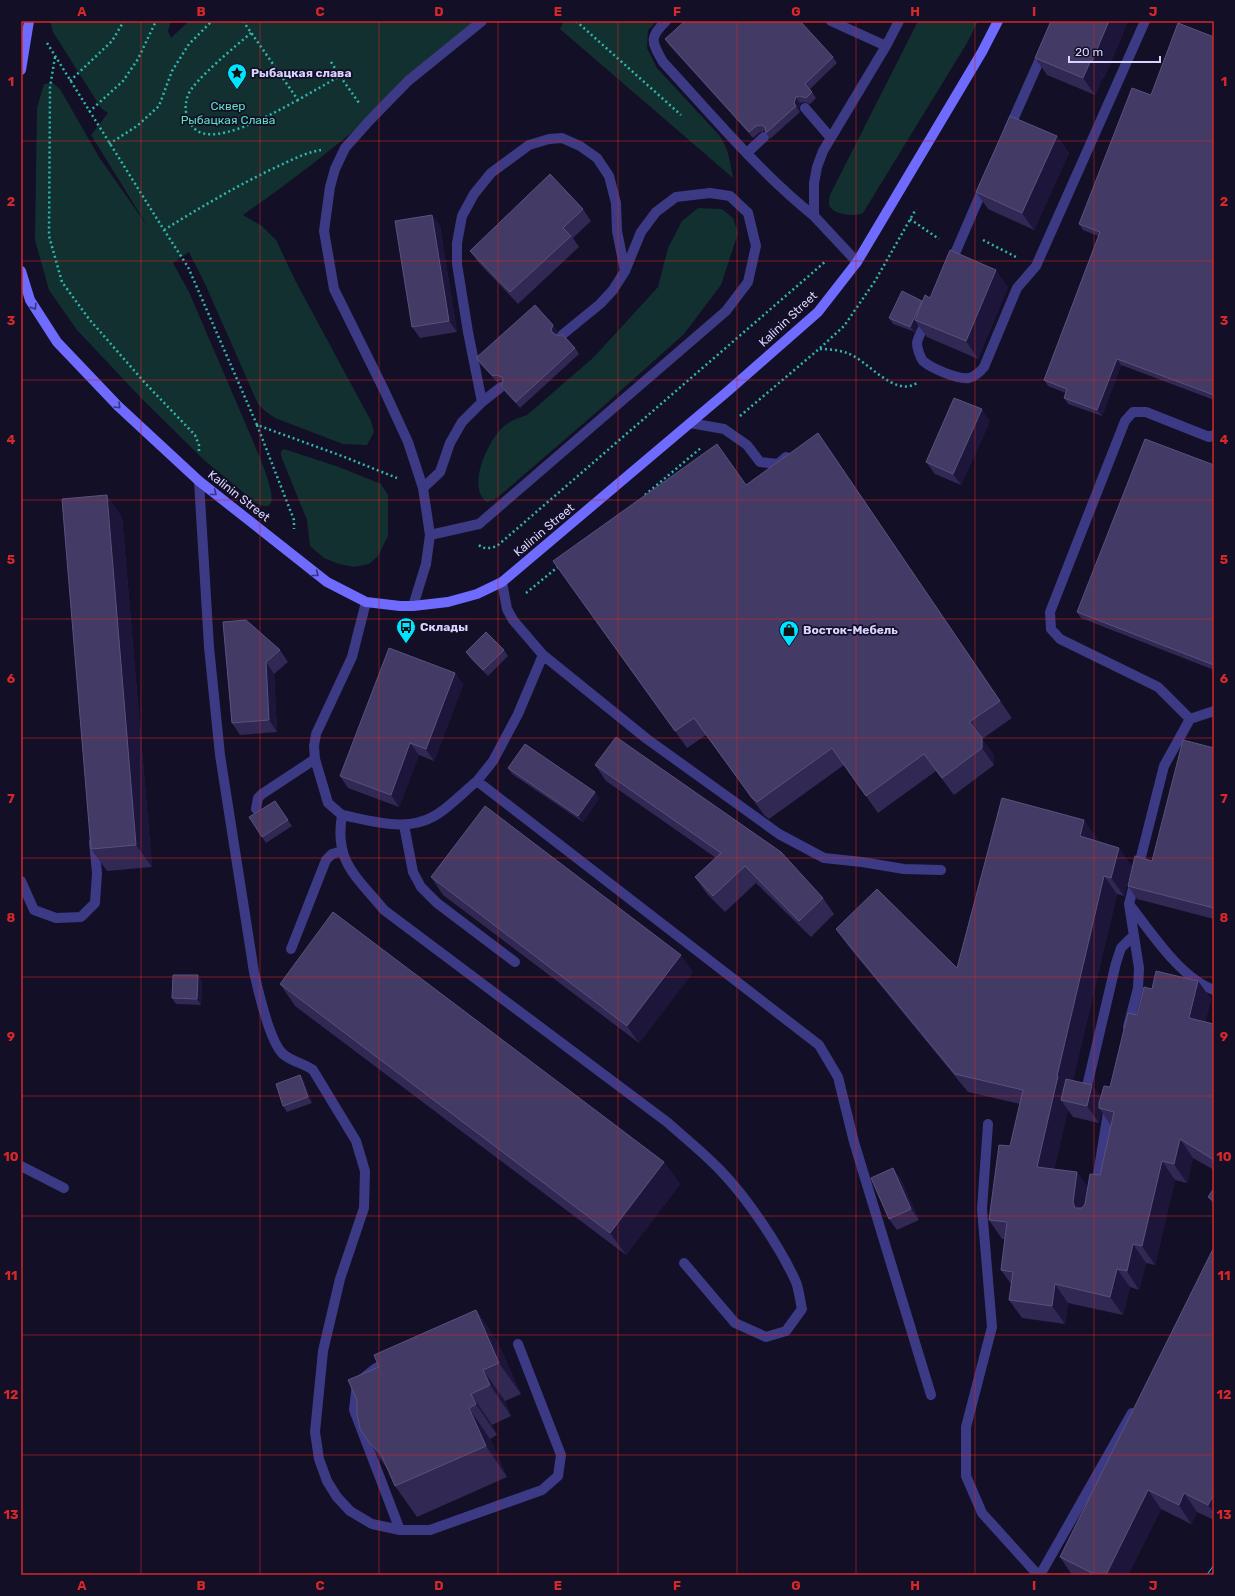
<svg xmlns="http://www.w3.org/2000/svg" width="1235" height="1596" font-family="Rubik,sans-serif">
  <rect width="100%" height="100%" fill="#130f26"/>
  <!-- green -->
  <path fill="#12302f" d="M 50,21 L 171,21 L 168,31 L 171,38 L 189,21 L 486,21 C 407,87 328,156 243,215 L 262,226 L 276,240 L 296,282 L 371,421 L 374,432 L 367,445 L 343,444 L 275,418 L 265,411 L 258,404 L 206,286 L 189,252 L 173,263 L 189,292 L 261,460 C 264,470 286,519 256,503 L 204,460 L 142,399 L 77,330 L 49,290 L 35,240 L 37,108 L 44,84 L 53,83 L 60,89 L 99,157 L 148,227 L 91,135 L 108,113 L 101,108 L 53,32 Z
    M 564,21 L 657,21 L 648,30 L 647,48 L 657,68 L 719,135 C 729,149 730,162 733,178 L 560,29 Z
    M 918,21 L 978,21 L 967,43 L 863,213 C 857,217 835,215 830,207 C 828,203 829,199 830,195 Z
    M 698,208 L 722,209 L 733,218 L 738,233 L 721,285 L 684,334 L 599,410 L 497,498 L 487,502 C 466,488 488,441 502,428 C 509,421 518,418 527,415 L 594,357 L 658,287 L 668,248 L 682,221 Z
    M 284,449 L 339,467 L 381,484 L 388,495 L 388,536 L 378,556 L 369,564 L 354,567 L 339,564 L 324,558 L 310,546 L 307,520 L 281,456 L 281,451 Z"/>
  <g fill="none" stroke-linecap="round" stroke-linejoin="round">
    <!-- path -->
    <path stroke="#2fb8b0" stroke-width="2.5" stroke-dasharray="2 3" stroke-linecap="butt" d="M 243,21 L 298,100 L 340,76 L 359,103
      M 576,21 L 681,115
      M 251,33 C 237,45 194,80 188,95 C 184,107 185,114 191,124 C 207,154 278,110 298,100
      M 47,43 L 164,230 L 188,267 L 257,425 L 342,456 L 397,478
      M 55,57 L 50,87 L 49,236 L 62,282 L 89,319 L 146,384 L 195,435 L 199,445 L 199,453
      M 331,62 L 340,76
      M 70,81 L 112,41 L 124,21
      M 89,112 L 123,81 L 138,59 L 156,21
      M 109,144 L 137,126 L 159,106 L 172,71 L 189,44 L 212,21
      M 910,219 L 939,239
      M 164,230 C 199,208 235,187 272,169 C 288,162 303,153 321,150
      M 983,240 L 1016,257
      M 820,349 C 829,349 839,350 847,353 C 868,360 894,398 917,383
      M 740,416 L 819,349 L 844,326 L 875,281 L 916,209
      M 257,425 L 294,520 L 294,529
      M 645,495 L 702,447
      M 479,545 C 484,550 491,548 497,546 L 826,261
      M 526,593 L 559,566"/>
    <!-- lane -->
    <path stroke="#3d3a85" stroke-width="10" d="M 666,21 C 648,38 652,42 663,62 C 712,115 758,171 814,216
      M 831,21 L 886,46 L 823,151 L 817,167 L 814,183 L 814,216 L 857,262
      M 886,46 L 899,21
      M 805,108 L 830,137
      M 1009,129 L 1044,50
      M 747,153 L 764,137
      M 950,265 L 984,186
      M 927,320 C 924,327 918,336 917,343 C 917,348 920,357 923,361 C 931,368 958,380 969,378 C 976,376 980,372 984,367 L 1017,288 L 1036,266 L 1145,21
      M 482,402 L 468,332 L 457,264 L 457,243 L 462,216 L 474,194 L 491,173 L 529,145 L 549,139 L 562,138 L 580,146 L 597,158 L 609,176 L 616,203 L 617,231 L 625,271
      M 690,423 L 724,429 L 747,445 L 760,462 L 778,464 L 786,457
      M 199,481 L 209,647 L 220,755 L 254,972 C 258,990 270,1042 283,1054 C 292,1062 304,1063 313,1070 L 356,1141 L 365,1171 L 364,1208 L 340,1279 L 323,1351 L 315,1432 L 319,1459 L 327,1481 L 337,1497 L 350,1511 L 372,1524 L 400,1530 L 354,1410 L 357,1383 L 376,1368 L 391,1361
      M 423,488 L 440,472 L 450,443 L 462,422 L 482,402 L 501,387
      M 430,535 L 479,524 L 726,311 L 748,282 L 756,246 L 748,213 L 730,196 L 710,193 L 676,197 L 656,212 L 641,232 L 625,271 L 613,290 L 600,304 L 562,335
      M 502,582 L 507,609 L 513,620 L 543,655 L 647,739 L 779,834 L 824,858 L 862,862 L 904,869 L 941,870
      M 366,602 L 352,657 L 316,734 L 314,746 L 315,759 L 328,803 L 342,815 C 334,862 356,876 384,910 L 667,1122 C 685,1138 704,1153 721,1171 C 748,1199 780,1247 796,1282 C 799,1290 800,1300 802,1309 L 786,1331 L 766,1337 L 735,1323 L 684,1263
      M 413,606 L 426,564 L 430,535 L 423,488 L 408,442 L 384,390 L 334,289 L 324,231 L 330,187 L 335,169 L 345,148 L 370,120 L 408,81 L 482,21
      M 1190,719 L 1158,687 L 1060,639 L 1051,629 L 1050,612 L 1125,421 L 1133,412 L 1146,412 L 1209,437 L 1214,435
      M 477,781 L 493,761 L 518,714 L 543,655
      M 256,809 L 258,798 L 262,794 L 315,759
      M 342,815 C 376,822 412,834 442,811 C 454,802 465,791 477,781 L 819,1045 L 838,1077 L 854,1142 L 931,1395
      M 404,825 L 413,872 L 421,887 L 437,903 L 515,962
      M 21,881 L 34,910 L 56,918 L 81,917 L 95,903 L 97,873 L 94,842
      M 1129,904 C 1151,932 1180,978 1214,990
      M 291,949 L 326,860 L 332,854 L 342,851
      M 1128,1027 L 1138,988 L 1139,968 L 1129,904 L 1164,766 L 1190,719 L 1214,711
      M 1088,1082 L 1116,963 L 1121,948 L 1134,935
      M 988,1124 L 982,1209 L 992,1327 L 966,1427 L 966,1476 L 982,1513 L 1038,1575
      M 21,1166 L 64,1188
      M 1096,1187 L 1109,1106
      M 400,1530 L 430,1530 L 542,1490 L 558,1476 L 561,1455 L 518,1344
      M 1040,1575 L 1132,1413"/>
    <!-- secondary -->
    <path stroke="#6f6bff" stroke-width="10" d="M 21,70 L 29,21
      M 21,271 L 30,300 L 57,342 L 118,406 L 199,481 L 327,582 L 366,602 L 400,606 L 413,606 L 448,602 L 477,594 L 502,582 L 728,391 L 818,312 L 857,262 L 982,52 L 998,21"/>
    <!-- rail casing -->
    <g stroke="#00e5ff" stroke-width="4.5">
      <path id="rail" d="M 1209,1575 L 1214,1568"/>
    </g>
    <!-- rail -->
    <use href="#rail" stroke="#130f26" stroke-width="3" stroke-dasharray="9" stroke-linecap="butt"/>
  </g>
  <!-- wall -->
  <path fill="#312854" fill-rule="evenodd" d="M 1051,21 L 1128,21 L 1104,78 L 1103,77 L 1095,95 L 1047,75 L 1035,58 Z
    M 1214,37 L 1214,400 L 1121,365 L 1102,416 L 1068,404 L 1064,398 L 1066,393 L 1048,386 L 1044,380 L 1098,236 L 1083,230 L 1079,224 L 1151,95 Z
    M 665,39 L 833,57 L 837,63 L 810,89 L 816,98 L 810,104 L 804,102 L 800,103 L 799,109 L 800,112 L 770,139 L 766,133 L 765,131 L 760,132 L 753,138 L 669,45 Z
    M 1057,136 L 1069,153 L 1034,230 L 988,209 L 976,192 Z
    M 583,209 L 591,221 L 573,238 L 579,247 L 518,304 L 478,262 L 470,251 Z
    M 432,215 L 440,226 L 457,332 L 420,338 L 412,327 Z
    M 1008,287 L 978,359 L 927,337 L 918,325 L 915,332 L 893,324 L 889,318 L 922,301 L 922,302 L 930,298 Z
    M 557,330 L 556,335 L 575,348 L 579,354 L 520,408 L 505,392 L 501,386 L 503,382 L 500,381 L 497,382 L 481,365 L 477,359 Z
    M 990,421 L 961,485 L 935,474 L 926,462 Z
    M 818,433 L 1012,718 L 982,739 L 994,755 L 994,765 L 954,795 L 936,771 L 878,813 L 844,765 L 769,819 L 764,815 L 706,735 L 687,748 L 565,578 L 746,485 Z
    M 1214,465 L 1214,670 L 1081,618 L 1077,612 Z
    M 122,517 L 152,867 L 107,871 L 91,849 Z
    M 223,622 L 280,650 L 288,662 L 274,674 L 277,732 L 240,735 L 232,723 Z
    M 504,650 L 508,656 L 488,676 L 470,658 L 466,652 Z
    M 455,673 L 463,685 L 434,761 L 419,755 L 399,807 L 348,788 L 340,776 Z
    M 1214,748 L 1214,919 L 1137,899 L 1128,886 L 1152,861 Z
    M 595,765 L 823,898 L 834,914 L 811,937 L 756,883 L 725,912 L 707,894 L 695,877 L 716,858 L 606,781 Z
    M 508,768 L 599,798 L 583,822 L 512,774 Z
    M 275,801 L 292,826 L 266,843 L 262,837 Z
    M 1084,820 L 1097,839 L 1096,841 L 1132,866 L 1124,896 L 1117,894 L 1073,1080 L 1101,1097 L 1110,1087 L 1137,1015 L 1152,989 L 1198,981 L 1211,999 L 1205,1022 L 1214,1024 L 1214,1170 L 1193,1158 L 1187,1183 L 1175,1180 L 1155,1265 L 1146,1263 L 1139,1290 L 1130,1287 L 1123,1315 L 1068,1303 L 1065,1324 L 1022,1318 L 1009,1300 L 1011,1284 L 1001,1270 L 1005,1239 L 1002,1239 L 989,1220 L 1010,1146 L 1020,1104 L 968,1092 L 849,947 L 836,929 L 957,968 ZM 1068,1110 L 1073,1117 L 1099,1123 L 1102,1112 L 1111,1126 L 1100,1175 L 1088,1188 L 1077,1172 L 1054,1169 Z
    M 431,877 L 693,972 L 639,1043 L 443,895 Z
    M 202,981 L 201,1005 L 176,1004 L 172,998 Z
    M 280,984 L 664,1162 L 680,1184 L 626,1255 L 295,1006 Z
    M 300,1075 L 304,1081 L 312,1103 L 287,1112 L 283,1106 Z
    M 893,1168 L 901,1180 L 919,1220 L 897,1230 L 889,1219 Z
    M 1214,1188 L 1214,1205 L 1208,1197 Z
    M 1214,1247 L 1214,1520 L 1197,1512 L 1191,1524 L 1161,1509 L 1128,1575 L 1072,1575 L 1060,1557 Z
    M 476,1310 L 497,1341 L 521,1394 L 505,1401 L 511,1416 L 492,1425 L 497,1435 L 490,1439 L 507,1477 L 417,1517 L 395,1486 L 388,1470 L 370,1444 L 379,1367 Z"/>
  <!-- shaded-wall -->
  <path fill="#1d163a" d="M 1109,21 L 1128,21 L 1104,78 L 1092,61 Z
    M 1091,60 L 1103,77 L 1095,95 L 1083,78 Z
    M 796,97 L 800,103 L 799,109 L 800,112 L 794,103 Z
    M 1057,136 L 1069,153 L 1034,230 L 1022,213 Z
    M 432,215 L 440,226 L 457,332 L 449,321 Z
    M 996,270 L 1008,287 L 978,359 L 966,341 Z
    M 922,301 L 926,307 L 915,320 L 918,325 L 915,332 L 910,327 Z
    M 553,325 L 557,330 L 556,336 L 553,333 L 551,330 Z
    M 1117,359 L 1121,365 L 1102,416 L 1097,410 Z
    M 982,409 L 990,421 L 961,485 L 953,474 Z
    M 818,433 L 830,450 L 1012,718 L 1000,701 Z
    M 107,495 L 122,517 L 152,867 L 136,845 Z
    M 266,662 L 274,674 L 277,732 L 269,720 Z
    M 455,673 L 463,685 L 434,761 L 426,749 Z
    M 982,738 L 994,755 L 994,765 L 982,748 Z
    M 410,743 L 419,755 L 399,807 L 391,795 Z
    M 595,792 L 599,798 L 583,822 L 578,816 Z
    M 1084,820 L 1097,839 L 1093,855 L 1080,836 Z
    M 1119,848 L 1132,866 L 1124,896 L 1111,878 Z
    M 1104,876 L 1117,894 L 1070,1093 L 1061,1100 L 1068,1110 L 1050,1186 L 1037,1167 L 1057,1076 Z
    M 681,955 L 693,972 L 639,1043 L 627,1026 Z
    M 198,975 L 202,981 L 201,1005 L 197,999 Z
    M 1198,981 L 1211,999 L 1201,1037 L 1189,1018 Z
    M 300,1075 L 304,1081 L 312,1103 L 308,1097 Z
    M 1092,1085 L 1104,1102 L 1099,1108 L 1102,1112 L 1099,1123 L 1087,1106 Z
    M 1180,1139 L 1193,1158 L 1187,1183 L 1174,1164 Z
    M 1162,1161 L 1175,1180 L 1155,1265 L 1142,1246 Z
    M 664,1162 L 680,1184 L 626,1255 L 610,1233 Z
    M 893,1168 L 901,1180 L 919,1220 L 911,1209 Z
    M 1077,1172 L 1090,1191 L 1086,1220 L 1075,1208 L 1073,1202 Z
    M 1133,1244 L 1146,1263 L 1139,1290 L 1127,1271 Z
    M 1117,1269 L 1130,1287 L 1123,1315 L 1110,1297 Z
    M 1055,1284 L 1068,1303 L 1065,1324 L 1052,1306 Z
    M 476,1310 L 497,1341 L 521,1394 L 499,1363 Z
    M 483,1370 L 505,1401 L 511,1416 L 490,1385 Z
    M 471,1394 L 492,1425 L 497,1435 L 476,1404 Z
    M 469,1408 L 490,1439 L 507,1477 L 486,1446 Z
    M 1148,1490 L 1161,1509 L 1128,1575 L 1106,1575 Z
    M 1184,1493 L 1197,1512 L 1191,1524 L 1179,1505 Z
    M 1214,1494 L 1214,1513 L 1208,1505 Z"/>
  <!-- building -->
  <path fill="#433a66" stroke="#5a527e" d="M 685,21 L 800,21 L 833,57 L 805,84 L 812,92 L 806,98 L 800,96 L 796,97 L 794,103 L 796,106 L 766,133 L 765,127 L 761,125 L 756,126 L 749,132 L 665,39 Z
    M 1051,21 L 1109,21 L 1092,61 L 1091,60 L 1083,78 L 1035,58 Z
    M 1178,23 L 1214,37 L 1214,395 L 1117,359 L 1097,410 L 1064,398 L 1067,389 L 1044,380 L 1100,232 L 1079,224 L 1132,88 L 1151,95 Z
    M 1010,116 L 1057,136 L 1022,213 L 976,192 Z
    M 550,174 L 583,209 L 563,228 L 571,236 L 510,292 L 470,251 Z
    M 432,215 L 449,321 L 412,327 L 395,221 Z
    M 950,250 L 996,270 L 966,341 L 915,320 L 925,295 L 930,298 Z
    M 902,291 L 922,301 L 910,327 L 889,318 Z
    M 535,305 L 553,325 L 551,330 L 553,333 L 559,336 L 562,334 L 575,348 L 516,402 L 501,386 L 503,381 L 502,377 L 496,375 L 493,376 L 477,359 L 477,357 Z
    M 954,398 L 982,409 L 953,474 L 926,462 Z
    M 818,433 L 1000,701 L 969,722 L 982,738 L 982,748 L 942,778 L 924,754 L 866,796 L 832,748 L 757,802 L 752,798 L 694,718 L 675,731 L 553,561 L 717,444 L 746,485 Z
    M 1145,439 L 1214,465 L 1214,665 L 1077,612 Z
    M 107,495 L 136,845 L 91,849 L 62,499 Z
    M 246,620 L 280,650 L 266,662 L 269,720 L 232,723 L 223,622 Z
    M 486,632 L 504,650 L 483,670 L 466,652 Z
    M 389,648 L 455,673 L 426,749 L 410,743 L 391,795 L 340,776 Z
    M 616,737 L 781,852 L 823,898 L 799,921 L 745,866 L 713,896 L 695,877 L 721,853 L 595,765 Z
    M 1183,740 L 1214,748 L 1214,908 L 1128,886 L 1135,856 L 1152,861 Z
    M 525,744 L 595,792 L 578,816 L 508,768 Z
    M 1002,798 L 1084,820 L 1080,836 L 1119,848 L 1111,878 L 1104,876 L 1057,1076 L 1058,1076 L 1037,1167 L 1077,1172 L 1073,1202 L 1075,1208 L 1082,1208 L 1085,1204 L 1090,1174 L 1100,1175 L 1114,1112 L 1099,1108 L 1099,1103 L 1104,1086 L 1110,1087 L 1128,1013 L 1137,1015 L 1144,987 L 1152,989 L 1156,971 L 1198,981 L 1189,1018 L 1214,1024 L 1214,1160 L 1180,1139 L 1174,1164 L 1162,1161 L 1142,1246 L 1133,1244 L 1127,1271 L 1117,1269 L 1110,1297 L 1055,1284 L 1052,1306 L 1009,1300 L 1013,1272 L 1001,1270 L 1007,1222 L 989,1220 L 999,1145 L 1010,1146 L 1023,1090 L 955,1074 L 836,929 L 877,889 L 957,968 Z
    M 275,801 L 288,820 L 262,837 L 249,817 Z
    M 485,806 L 681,955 L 627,1026 L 431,877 Z
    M 333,912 L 664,1162 L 610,1233 L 280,984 Z
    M 173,975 L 198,975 L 197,999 L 172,998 Z
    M 300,1075 L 308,1097 L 283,1106 L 276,1084 Z
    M 1066,1079 L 1092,1085 L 1087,1106 L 1061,1100 Z
    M 893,1168 L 911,1209 L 889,1219 L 871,1178 Z
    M 1214,1188 L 1214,1201 L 1208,1197 Z
    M 1214,1247 L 1214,1494 L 1208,1505 L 1184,1493 L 1179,1505 L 1148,1490 L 1106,1575 L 1096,1575 L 1060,1557 Z
    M 476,1310 L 499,1363 L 483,1370 L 490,1385 L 471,1394 L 476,1404 L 469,1408 L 486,1446 L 395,1486 L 381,1454 L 370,1444 L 360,1429 L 357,1414 L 357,1400 L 348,1380 L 379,1367 L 374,1355 Z"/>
  <!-- one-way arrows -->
  <defs><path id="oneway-chevron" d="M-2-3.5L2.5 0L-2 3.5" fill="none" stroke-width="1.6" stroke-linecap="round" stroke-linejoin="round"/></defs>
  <g stroke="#38347d">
    <use href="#oneway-chevron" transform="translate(34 307) rotate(57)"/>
    <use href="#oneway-chevron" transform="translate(118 406) rotate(45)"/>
    <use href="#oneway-chevron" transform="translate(214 493) rotate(38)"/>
    <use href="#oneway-chevron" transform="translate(316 574) rotate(38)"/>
  </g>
  <!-- grid -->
  <path fill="none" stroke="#d62828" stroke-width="1" stroke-opacity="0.55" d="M 141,21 L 141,1575M 260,21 L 260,1575M 379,21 L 379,1575M 498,21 L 498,1575M 618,21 L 618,1575M 737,21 L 737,1575M 856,21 L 856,1575M 975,21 L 975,1575M 1094,21 L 1094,1575M 21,141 L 1214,141M 21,261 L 1214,261M 21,380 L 1214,380M 21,500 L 1214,500M 21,619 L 1214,619M 21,738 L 1214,738M 21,858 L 1214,858M 21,977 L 1214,977M 21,1096 L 1214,1096M 21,1216 L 1214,1216M 21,1335 L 1214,1335M 21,1455 L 1214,1455"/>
  <!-- icons -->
  <defs>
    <g id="sight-pin" transform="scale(1)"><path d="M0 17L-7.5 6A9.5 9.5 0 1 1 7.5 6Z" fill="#00e5ff" stroke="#130f26"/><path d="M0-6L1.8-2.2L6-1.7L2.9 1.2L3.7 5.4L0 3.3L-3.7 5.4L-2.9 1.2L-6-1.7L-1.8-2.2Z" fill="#111"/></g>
    <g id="bus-pin" transform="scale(1)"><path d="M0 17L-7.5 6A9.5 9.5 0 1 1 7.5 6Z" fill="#00e5ff" stroke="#130f26"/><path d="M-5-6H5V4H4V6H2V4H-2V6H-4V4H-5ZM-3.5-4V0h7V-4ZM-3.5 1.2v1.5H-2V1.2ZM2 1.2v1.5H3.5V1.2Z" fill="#111"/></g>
    <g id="shop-pin" transform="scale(1)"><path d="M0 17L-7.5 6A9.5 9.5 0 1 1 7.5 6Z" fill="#00e5ff" stroke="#130f26"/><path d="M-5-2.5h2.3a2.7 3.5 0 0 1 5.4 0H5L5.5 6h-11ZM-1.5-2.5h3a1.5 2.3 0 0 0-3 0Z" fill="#111"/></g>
  </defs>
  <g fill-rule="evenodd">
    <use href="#sight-pin" x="237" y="73"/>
    <use href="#bus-pin" x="406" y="627"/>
    <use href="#shop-pin" x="789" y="630"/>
  </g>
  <g text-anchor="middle" stroke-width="3.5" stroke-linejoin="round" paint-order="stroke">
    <!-- poi labels -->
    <g font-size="12" font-weight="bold" fill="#d9d4ff" stroke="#130f26" text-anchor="start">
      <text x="251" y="77">Рыбацкая слава</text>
      <text x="420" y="631">Склады</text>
      <text x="803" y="634">Восток-Мебель</text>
    </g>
    <!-- park labels -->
    <g font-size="12" fill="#5fe0c0" stroke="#130f26">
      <text x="228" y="110">Сквер<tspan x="228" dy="14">Рыбацкая Слава</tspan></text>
    </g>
    <!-- street labels -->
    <g font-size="12" fill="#d9d4ff" stroke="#130f26">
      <text transform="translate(788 319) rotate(-43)" y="4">Kalinin Street</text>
      <text transform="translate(239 496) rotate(38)" y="4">Kalinin Street</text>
      <text transform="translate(544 530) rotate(-40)" y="4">Kalinin Street</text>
    </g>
  </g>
  <!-- border -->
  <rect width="1235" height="1596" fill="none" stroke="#130f26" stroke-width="44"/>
  <!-- scale -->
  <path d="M1069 56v6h91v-6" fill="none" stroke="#d9d4ff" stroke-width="2"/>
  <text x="1075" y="56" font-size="12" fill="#d9d4ff" stroke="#130f26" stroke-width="3" paint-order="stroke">20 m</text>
  <rect x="22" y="22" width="1191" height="1552" fill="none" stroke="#d62828" stroke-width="1.5"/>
  <g font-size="13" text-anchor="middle" font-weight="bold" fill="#d62828">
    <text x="82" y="16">A</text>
    <text x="201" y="16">B</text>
    <text x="320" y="16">C</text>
    <text x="439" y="16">D</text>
    <text x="558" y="16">E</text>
    <text x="677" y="16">F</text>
    <text x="796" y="16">G</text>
    <text x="915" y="16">H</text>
    <text x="1034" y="16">I</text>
    <text x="1153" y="16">J</text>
    <text x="11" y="86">1</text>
    <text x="1224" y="86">1</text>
    <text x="11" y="206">2</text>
    <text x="1224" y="206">2</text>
    <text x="11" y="325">3</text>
    <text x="1224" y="325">3</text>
    <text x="11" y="444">4</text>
    <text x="1224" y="444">4</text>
    <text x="11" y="564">5</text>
    <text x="1224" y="564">5</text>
    <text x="11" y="683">6</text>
    <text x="1224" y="683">6</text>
    <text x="11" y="803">7</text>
    <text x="1224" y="803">7</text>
    <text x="11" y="922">8</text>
    <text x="1224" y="922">8</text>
    <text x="11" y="1041">9</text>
    <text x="1224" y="1041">9</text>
    <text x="11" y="1161">10</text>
    <text x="1224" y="1161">10</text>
    <text x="11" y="1280">11</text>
    <text x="1224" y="1280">11</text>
    <text x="11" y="1399">12</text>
    <text x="1224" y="1399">12</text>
    <text x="11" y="1519">13</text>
    <text x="1224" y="1519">13</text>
    <text x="82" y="1590">A</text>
    <text x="201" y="1590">B</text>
    <text x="320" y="1590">C</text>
    <text x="439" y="1590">D</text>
    <text x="558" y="1590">E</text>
    <text x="677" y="1590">F</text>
    <text x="796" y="1590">G</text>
    <text x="915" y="1590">H</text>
    <text x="1034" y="1590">I</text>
    <text x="1153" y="1590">J</text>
  </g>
</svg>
